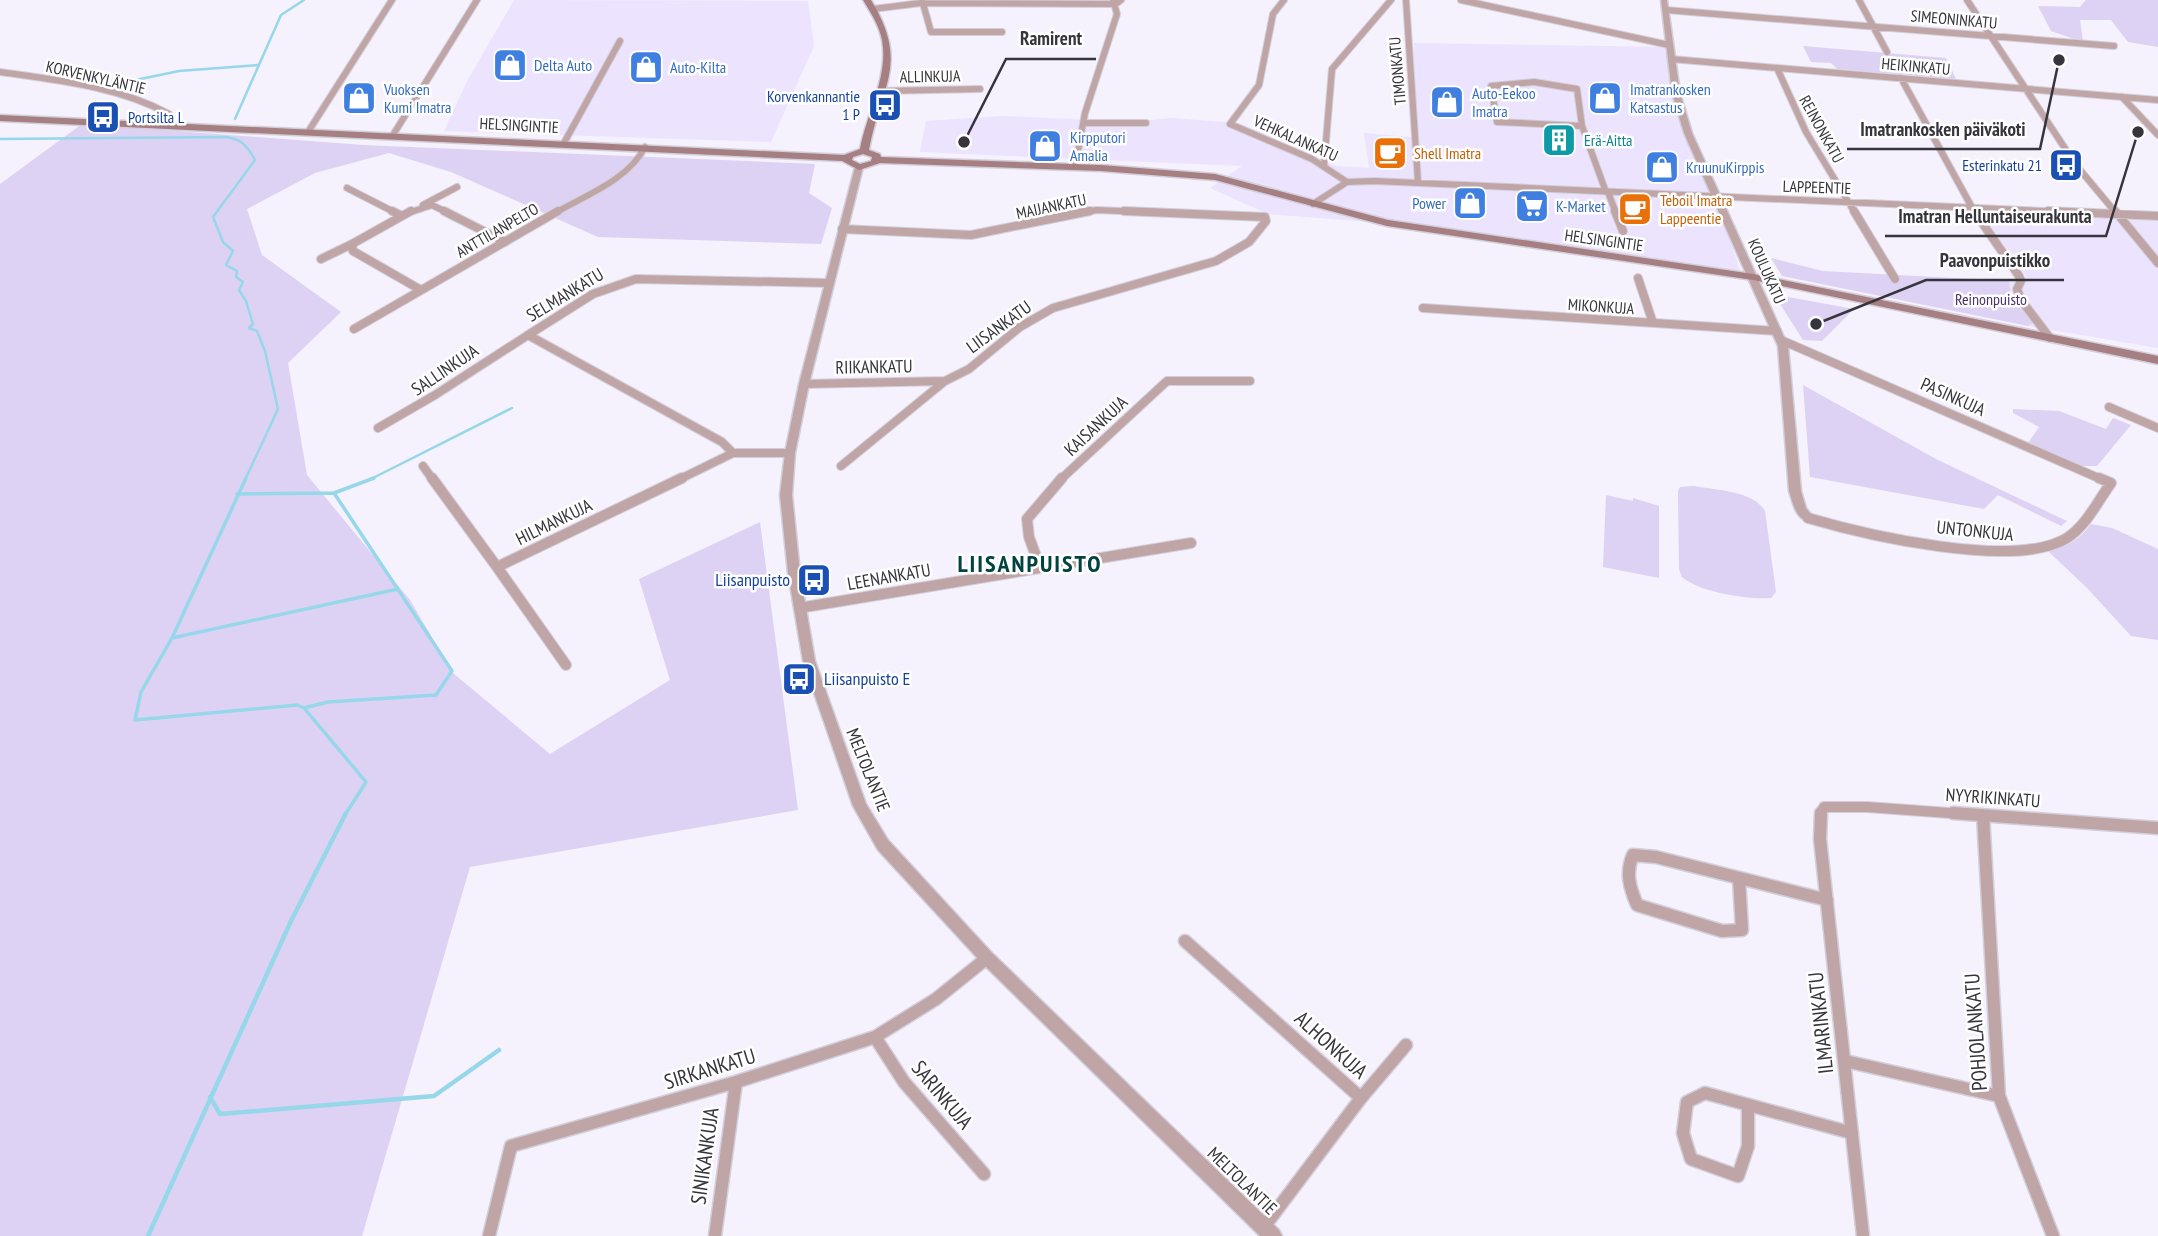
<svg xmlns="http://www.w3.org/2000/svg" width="2158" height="1236" font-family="'PT Sans Narrow',sans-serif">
  <rect width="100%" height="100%" fill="#f5f1fd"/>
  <!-- built -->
  <path fill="#ece3fe" d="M 514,0 L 808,1 L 814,46 L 771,142 L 444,131 L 467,81 Z
    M 1414,43 L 1673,47 L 1680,95 L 1741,273 L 1423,226 L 1268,214 L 1210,188 L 1242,166 L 920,152 L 926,121 L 1004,116 L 1128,122 L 1172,118 L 1237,123 L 1336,166 L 1369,168 L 1364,133 L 1411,137 Z
    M 1981,213 L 2158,218 L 2158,348 L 2028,326 L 2033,323 L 2010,296 L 2009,281 L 2026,276 Z"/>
  <!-- green -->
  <path fill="#ddd2f4" d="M 2086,0 L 2158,0 L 2158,47 L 2128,42 L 2111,20 L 2080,20 L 2083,42 L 2051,31 L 2038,6 L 2080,7 Z
    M 1803,46 L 1946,58 L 1956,79 L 1837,69 L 1831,63 L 1811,62 Z
    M 82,124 L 363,145 L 815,164 L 809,193 L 832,208 L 821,244 L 598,237 L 451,172 L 389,153 L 315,173 L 247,209 L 262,255 L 341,312 L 288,363 L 307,475 L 410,600 L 453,673 L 550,754 L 670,680 L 639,579 L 760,522 L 798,810 L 470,867 L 362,1236 L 0,1236 L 0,184 Z
    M 1771,258 L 1823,271 L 2009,281 L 2011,296 L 2033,323 L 2028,326 L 1782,276 Z
    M 1788,297 L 1854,309 L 1822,341 L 1803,340 L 1780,304 L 1783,298 Z
    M 1803,385 L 1936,459 L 2067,521 L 2061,526 L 1998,495 L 1984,509 L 1810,477 Z
    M 2013,409 L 2059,411 L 2106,429 L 2113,418 L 2131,425 L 2097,466 L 2080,466 L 2028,443 L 2039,427 L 2013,413 Z
    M 1694,486 C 1715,490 1754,491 1765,511 L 1776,592 L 1771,598 C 1748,600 1699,592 1682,577 L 1679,569 L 1678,491 L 1680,487 Z
    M 1606,495 L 1633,501 L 1633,498 L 1659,506 L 1659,578 L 1603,567 Z
    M 2091,524 L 2112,528 L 2158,549 L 2158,640 L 2131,636 L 2088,589 L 2048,551 C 2066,547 2080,540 2091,524 Z"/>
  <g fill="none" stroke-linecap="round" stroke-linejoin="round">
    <!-- stream-far2 -->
    <path stroke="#96d7e9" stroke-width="2.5" d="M 102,87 L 179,71 L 258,65
      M 235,119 L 281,15 L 304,0
      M 0,139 L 226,137 C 242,139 248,147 255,160 L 213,217 L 223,242 L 233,251 L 226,265 L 237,271 L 236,277 L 243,282 L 239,290 L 246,301 L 253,324 L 249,328 L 257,331 L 265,351 L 278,409 L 245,480
      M 369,480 L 512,408"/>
    <!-- stream-far1 -->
    <path stroke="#96d7e9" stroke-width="3.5" d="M 246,478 L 172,638 L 141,692 L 135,720 L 297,705 L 304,708 L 366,782 L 345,815
      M 237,494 L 334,493 L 374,478
      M 172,638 L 398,589
      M 304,708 L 328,702 L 436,695 L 452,671 L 334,493"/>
    <!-- stream -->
    <path stroke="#96d7e9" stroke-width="4.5" d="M 210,1097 L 220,1114 L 434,1096 L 499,1050
      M 148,1236 L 291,921 L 346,813"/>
    <!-- minor-far3 casing -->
    <g stroke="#d3cfda" stroke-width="8">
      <path id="minor-far3" d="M 922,0 L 931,32 L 1002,32
        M 1284,0 L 1273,14 L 1259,85 L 1230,124 L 1312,159 L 1347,182
        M 1406,0 L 1418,182
        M 1461,0 L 1669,45
        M 1859,0 L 1887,52
        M 1967,0 L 2076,165 L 2116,213
        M 873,9 L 921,3 L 1116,4 L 1121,0
        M 1666,10 L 2114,46
        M 1671,59 L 2158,100
        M 1777,68 L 1806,132 L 1855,213
        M 0,72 C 57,80 117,86 169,114 L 161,125
        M 1901,78 L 1975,213
        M 1534,82 L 1577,89 L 1582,126 L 1497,122 L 1491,86 Z
        M 881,91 L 980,89
        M 2122,97 L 2158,135
        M 1084,123 L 1146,123
        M 1582,126 L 1606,192
        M 308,132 L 392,0
        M 393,135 L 477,0
        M 564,143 L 620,41
        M 1324,165 L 1332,69 L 1391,0
        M 1075,167 L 1085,113 L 1117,14 L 1113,0
        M 347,188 L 396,213
        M 1608,192 L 1616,213
        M 1313,204 L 1347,182 L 1374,181 L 2088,213
        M 423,205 L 457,187
        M 408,213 L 432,205 L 448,213
        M 555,213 C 586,195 628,180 645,147
        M 1079,213 L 1097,210 L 1166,213"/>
    </g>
    <!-- minor-far2 casing -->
    <g stroke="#d3cfda" stroke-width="10">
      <path id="minor-far2" d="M 392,211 L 402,216
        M 411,211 L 352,244 L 353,251 L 421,290
        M 444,211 L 505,242
        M 1615,211 L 1623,231
        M 1854,211 L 1895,279
        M 1974,211 L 2019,276 L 2021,281 L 2017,289 L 2021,300 L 2050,338
        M 2048,211 L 2158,216
        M 2115,211 L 2158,263
        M 842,229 L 971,235 L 1090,211
        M 321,259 L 352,244
        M 1638,278 L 1653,323
        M 1423,308 L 1777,331
        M 354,329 L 558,211
        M 1781,340 L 2103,480
        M 804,384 L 945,381
        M 2109,407 L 2158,428
        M 378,428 L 435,395 L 528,335
        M 790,453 L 733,453 L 722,442 L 528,335 L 593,294 L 636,279 L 829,283
        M 423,466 L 433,480
        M 841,466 L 945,381 L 969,369 L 1020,327 L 1053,308 L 1216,261 L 1249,242 L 1266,221 L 1265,217 L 1124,211
        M 678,480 L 733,453
        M 1060,480 L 1167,381 L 1250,381"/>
    </g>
    <!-- minor-far1 casing -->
    <g stroke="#d3cfda" stroke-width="12">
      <path id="minor-far1" d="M 432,478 L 497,567
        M 1808,518 C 1866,535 2015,570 2067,538 C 2086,526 2098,501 2111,483 L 2099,478
        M 1040,567 L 1029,537 L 1027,519 L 1062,478
        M 799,608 L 1191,543
        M 566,665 L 497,567 L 682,478
        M 1820,815 L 1824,807 L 1867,807 L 1977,815"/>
    </g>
    <!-- minor casing -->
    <g stroke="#d3cfda" stroke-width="15">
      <path id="minor" d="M 1821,813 L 1820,839 L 1863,1236
        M 1953,813 L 2158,828
        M 1983,815 L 1999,1096 L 2053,1236
        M 1739,878 L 1742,930 L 1722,931 L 1637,905 C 1630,888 1625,873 1633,855 L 1656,857 L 1827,900
        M 1185,941 L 1361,1098 L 1264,1227
        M 875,1037 L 904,1082 L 984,1174
        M 1845,1061 L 1999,1096
        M 1361,1098 L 1406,1045
        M 1748,1105 L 1748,1146 L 1738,1176 L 1691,1159 L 1683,1133 L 1687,1102 L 1705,1093 L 1852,1133
        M 489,1236 L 511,1146 L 736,1082 L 875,1037 L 936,999 L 987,958
        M 715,1236 L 736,1082"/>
    </g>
    <!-- tertiary casing -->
    <g stroke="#d3cfda" stroke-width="3">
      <path id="tertiary" d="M 1661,0 L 1667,0 L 1680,93 L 1692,133 L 1788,346 L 1801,491 L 1806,508 L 1814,518 L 1808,522 C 1795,517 1793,503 1789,491 L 1778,346 L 1684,133 L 1672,93 Z
        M 859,164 L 863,167 L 809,384 L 795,453 L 792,495 L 800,573 L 815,661 L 866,804 L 888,840 L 992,953 L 1279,1230 L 1282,1236 L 1260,1236 L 982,963 L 878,850 L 853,806 L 803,661 L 788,573 L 780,495 L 785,453 L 799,384 L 855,167 Z"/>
    </g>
    <!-- secondary casing -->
    <g stroke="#d3cfda" stroke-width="3">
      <path id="secondary" d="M 863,0 L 871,0 C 910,64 881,85 869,150 L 880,154 L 881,157 L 1101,165 L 1215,174 L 1388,220 L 1753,274 L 2158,356 L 2158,364 L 1753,280 L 1387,226 L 1215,180 L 1101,171 L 880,163 L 859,170 L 842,161 L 0,121 L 0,115 L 844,155 L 860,149 C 866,115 889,76 882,40 C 879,25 871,13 863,0 ZM 863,154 L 872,157 L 871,161 L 860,164 L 852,160 L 853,157 Z"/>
    </g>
    <!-- minor-far3 -->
    <use href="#minor-far3" stroke="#bfa5a6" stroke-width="6"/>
    <!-- minor-far2 -->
    <use href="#minor-far2" stroke="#bfa5a6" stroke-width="8"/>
    <!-- minor-far1 -->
    <use href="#minor-far1" stroke="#bfa5a6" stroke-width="10"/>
    <!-- minor -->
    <use href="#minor" stroke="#bfa5a6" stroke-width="12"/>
    <!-- tertiary -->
    <use href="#tertiary" fill="#bfa5a6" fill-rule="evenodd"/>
    <!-- secondary -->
    <use href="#secondary" fill="#a57f81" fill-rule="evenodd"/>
  </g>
  <!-- icons -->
  <defs>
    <g id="shop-square" transform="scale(1.75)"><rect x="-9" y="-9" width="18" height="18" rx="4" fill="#3f7fe0" stroke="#fff"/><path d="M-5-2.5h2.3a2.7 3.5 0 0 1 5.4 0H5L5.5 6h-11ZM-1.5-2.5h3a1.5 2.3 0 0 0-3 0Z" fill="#fff"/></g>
    <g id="bus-square" transform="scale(1.75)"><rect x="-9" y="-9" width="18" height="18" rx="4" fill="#1a4fb4" stroke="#fff"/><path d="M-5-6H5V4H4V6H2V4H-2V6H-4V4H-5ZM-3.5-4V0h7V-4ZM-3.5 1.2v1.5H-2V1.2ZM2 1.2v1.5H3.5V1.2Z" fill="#fff"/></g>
    <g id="building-square" transform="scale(1.75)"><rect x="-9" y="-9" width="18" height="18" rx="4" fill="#0f9aa8" stroke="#fff"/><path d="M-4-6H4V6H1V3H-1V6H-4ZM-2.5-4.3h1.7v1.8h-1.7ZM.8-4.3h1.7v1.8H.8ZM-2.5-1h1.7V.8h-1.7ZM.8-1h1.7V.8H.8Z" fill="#fff"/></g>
    <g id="cafe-square" transform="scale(1.75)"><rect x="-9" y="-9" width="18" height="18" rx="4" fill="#e8710a" stroke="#fff"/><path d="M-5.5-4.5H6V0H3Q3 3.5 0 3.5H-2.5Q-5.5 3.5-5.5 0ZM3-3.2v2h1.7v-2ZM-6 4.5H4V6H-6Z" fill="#fff"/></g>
    <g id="supermarket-square" transform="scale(1.75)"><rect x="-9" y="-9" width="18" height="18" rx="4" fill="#3f7fe0" stroke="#fff"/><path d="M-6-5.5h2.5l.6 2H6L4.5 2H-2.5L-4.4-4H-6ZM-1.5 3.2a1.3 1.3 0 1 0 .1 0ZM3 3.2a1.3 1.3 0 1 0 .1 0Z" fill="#fff"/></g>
  </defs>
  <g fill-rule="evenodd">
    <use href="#shop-square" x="510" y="65"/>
    <use href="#shop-square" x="646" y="67"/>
    <use href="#shop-square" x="359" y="98"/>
    <use href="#shop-square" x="1605" y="98"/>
    <use href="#shop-square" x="1447" y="102"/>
    <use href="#bus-square" x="885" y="105"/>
    <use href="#bus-square" x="103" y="117"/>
    <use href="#building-square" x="1559" y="140"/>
    <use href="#shop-square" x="1045" y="146"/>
    <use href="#cafe-square" x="1390" y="153"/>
    <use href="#bus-square" x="2066" y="165"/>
    <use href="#shop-square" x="1662" y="167"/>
    <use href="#shop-square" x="1470" y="203"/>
    <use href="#supermarket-square" x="1532" y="206"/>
    <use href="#cafe-square" x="1635" y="209"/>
    <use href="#bus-square" x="814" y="580"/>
    <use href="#bus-square" x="799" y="679"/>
  </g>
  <g text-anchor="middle" stroke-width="5" stroke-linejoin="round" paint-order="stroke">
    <!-- far-street labels -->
    <g font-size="16" fill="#36343c" stroke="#fff">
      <text transform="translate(1954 19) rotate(5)" y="6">SIMEONINKATU</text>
      <text transform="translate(1916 66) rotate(5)" y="6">HEIKINKATU</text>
      <text transform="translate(1397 71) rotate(-95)" y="6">TIMONKATU</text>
      <text transform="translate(930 76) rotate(-1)" y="6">ALLINKUJA</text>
      <text transform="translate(96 77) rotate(13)" y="6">KORVENKYLÄNTIE</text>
      <text transform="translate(519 125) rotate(3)" y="6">HELSINGINTIE</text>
      <text transform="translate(1822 129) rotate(61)" y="6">REINONKATU</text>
      <text transform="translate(1296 138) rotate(24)" y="6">VEHKALANKATU</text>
      <text transform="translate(1817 187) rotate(2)" y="6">LAPPEENTIE</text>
      <text transform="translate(1051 206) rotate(-12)" y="6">MAIJANKATU</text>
      <text transform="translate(497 230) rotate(-30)" y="6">ANTTILANPELTO</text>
      <text transform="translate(1604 240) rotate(8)" y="6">HELSINGINTIE</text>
      <text transform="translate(1767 271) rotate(66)" y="6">KOULUKATU</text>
      <text transform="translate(1601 306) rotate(4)" y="6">MIKONKUJA</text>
    </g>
    <!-- far-shop labels -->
    <g font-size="16" fill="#366cbe" stroke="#fff" text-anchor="start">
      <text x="534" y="71">Delta Auto</text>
      <text x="670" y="73">Auto-Kilta</text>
      <text x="384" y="95">Vuoksen<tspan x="384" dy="18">Kumi Imatra</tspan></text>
      <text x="1630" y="95">Imatrankosken<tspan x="1630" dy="18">Katsastus</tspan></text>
      <text x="1472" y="99">Auto-Eekoo<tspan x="1472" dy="18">Imatra</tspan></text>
      <text x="1070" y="143">Kirpputori<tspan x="1070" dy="18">Amalia</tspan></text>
      <text x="1686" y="173">KruunuKirppis</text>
      <text x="1446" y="209" text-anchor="end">Power</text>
      <text x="1556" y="212">K-Market</text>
    </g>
    <!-- far-transit labels -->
    <g font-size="16" fill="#164399" stroke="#fff" text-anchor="end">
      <text x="860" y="102">Korvenkannantie<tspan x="860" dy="18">1 P</tspan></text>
      <text x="128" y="123" text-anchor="start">Portsilta L</text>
      <text x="2042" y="171">Esterinkatu 21</text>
    </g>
    <!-- far-culture labels -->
    <g font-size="16" fill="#0d838f" stroke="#fff" text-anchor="start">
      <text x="1584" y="146">Erä-Aitta</text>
    </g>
    <!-- far-food labels -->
    <g font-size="16" fill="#c56008" stroke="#fff" text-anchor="start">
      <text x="1414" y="159">Shell Imatra</text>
      <text x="1660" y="206">Teboil Imatra<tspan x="1660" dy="18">Lappeentie</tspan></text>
    </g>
    <!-- far-park labels -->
    <g font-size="16" fill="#4a326d" stroke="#fff">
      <text x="1991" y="305">Reinonpuisto</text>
    </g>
    <!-- street labels -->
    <g font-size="18" fill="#36343c" stroke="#fff">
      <text transform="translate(565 295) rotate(-31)" y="6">SELMANKATU</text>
      <text transform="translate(999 327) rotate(-36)" y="6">LIISANKATU</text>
      <text transform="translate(874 367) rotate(-1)" y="6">RIIKANKATU</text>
      <text transform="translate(445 370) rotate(-34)" y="6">SALLINKUJA</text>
      <text transform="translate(1953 397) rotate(24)" y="6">PASINKUJA</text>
      <text transform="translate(1096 426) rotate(-43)" y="6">KAISANKUJA</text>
      <text transform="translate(554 522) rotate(-26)" y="6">HILMANKUJA</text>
      <text transform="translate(1975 531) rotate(6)" y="6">UNTONKUJA</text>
      <text transform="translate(889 577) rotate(-10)" y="6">LEENANKATU</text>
      <text transform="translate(868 770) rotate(68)" y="6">MELTOLANTIE</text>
      <text transform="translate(1993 798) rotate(4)" y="6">NYYRIKINKATU</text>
      <text transform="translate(1242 1181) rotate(44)" y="6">MELTOLANTIE</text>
    </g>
    <!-- transit labels -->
    <g font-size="18" fill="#164399" stroke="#fff" text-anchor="end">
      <text x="790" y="586">Liisanpuisto</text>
      <text x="824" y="685" text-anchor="start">Liisanpuisto E</text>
    </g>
    <!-- near-street labels -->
    <g font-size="21" fill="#36343c" stroke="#fff">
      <text transform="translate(1821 1023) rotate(-96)" y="7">ILMARINKATU</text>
      <text transform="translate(1976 1032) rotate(-94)" y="7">POHJOLANKATU</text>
      <text transform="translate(1331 1045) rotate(42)" y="7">ALHONKUJA</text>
      <text transform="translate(710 1069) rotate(-17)" y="7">SIRKANKATU</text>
      <text transform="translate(942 1095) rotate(50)" y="7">SARINKUJA</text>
      <text transform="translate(705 1156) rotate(-82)" y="7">SINIKANKUJA</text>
    </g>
    <!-- district labels -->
    <g font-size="24" font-weight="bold" letter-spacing="2" fill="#004340" stroke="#fff">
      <text x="1030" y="572">LIISANPUISTO</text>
    </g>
  </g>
  <!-- callouts -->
  <path fill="none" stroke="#36343c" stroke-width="2.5" d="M964 142L1006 59H1096M2059 60L2040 149H1847M2138 132L2106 236H1885M1816 324L1926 280H2064"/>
  <g fill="#36343c" stroke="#fff" stroke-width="2.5">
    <circle cx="964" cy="142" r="7"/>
    <circle cx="2059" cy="60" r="7"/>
    <circle cx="2138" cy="132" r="7"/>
    <circle cx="1816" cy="324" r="7"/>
  </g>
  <g font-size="19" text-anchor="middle" font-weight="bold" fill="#36343c" stroke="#fff" stroke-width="5" stroke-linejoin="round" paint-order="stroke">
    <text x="1051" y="45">Ramirent</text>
    <text x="1943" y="136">Imatrankosken päiväkoti</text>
    <text x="1995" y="223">Imatran Helluntaiseurakunta</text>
    <text x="1995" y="267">Paavonpuistikko</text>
  </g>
</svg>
